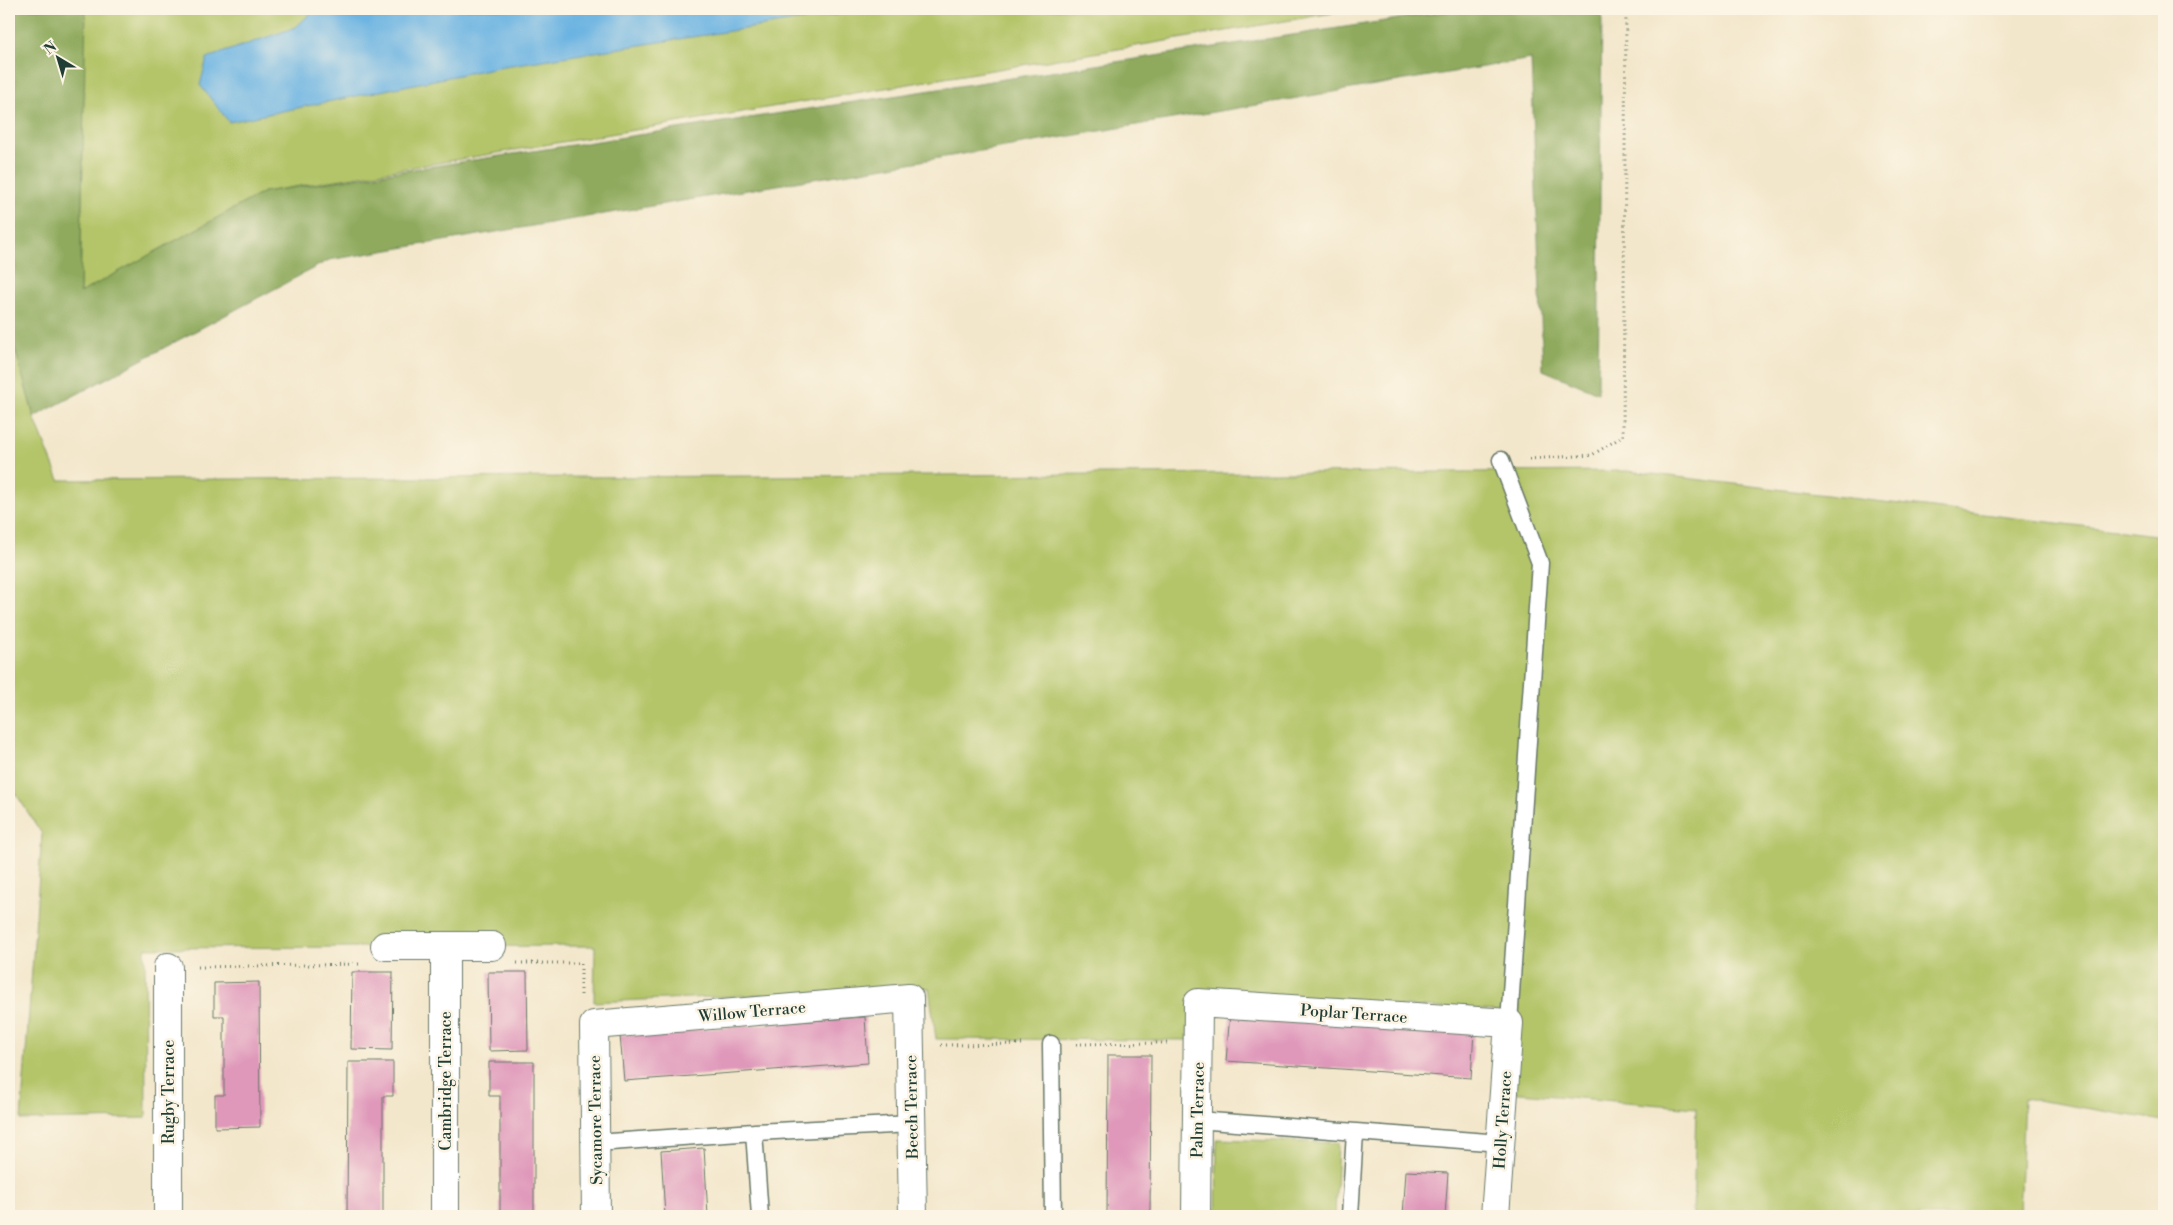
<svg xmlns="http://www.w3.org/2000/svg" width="2173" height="1225" font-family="'Libre Bodoni',serif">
  <rect width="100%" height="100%" fill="#fcf5e5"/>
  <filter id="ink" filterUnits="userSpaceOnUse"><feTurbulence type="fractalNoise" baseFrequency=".02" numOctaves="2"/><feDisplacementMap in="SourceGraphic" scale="10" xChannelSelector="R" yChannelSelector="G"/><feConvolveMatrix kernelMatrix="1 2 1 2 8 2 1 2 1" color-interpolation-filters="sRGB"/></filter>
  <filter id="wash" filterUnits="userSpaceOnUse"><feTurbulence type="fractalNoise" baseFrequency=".0096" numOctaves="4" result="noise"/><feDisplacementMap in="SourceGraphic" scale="20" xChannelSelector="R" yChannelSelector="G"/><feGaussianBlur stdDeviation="1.12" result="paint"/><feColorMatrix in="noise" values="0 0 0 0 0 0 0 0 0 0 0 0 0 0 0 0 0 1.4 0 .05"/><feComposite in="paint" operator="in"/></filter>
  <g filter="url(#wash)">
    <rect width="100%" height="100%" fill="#f3e7cb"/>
    <!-- green -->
    <path fill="#b4c569" stroke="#6a814e" d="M 9,9 L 1357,9 L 264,192 L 80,293 L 83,161 Z
      M 9,327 L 34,417 L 59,480 L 1628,471 L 2164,536 L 2164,1121 L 2024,1098 L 2019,1216 L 1693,1216 L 1696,1108 L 1497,1091 L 1502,1011 L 1202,996 L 1203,1040 L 936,1039 L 929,988 L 594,1002 L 595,946 L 145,948 L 146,1118 L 21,1120 L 42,834 L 16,794 L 9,792 Z
      M 1217,1139 L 1338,1143 L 1335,1216 L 1216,1216 Z"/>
    <!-- forest -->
    <path fill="#8faa5d" stroke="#577448" d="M 9,9 L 86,9 L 80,293 L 264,192 L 1463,9 L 1602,9 L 1598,393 L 1543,370 L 1531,59 L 329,260 L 34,417 L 9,327 Z"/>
    <!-- water -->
    <path fill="#6ab3e2" stroke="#44788b" d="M 315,9 L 873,9 L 498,67 L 229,122 L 200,85 L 207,58 L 296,27 Z"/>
    <g id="blocks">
      <!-- building -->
      <path fill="#df97ba" d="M 352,972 L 393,972 L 392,1050 L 351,1049 Z
        M 488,972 L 527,972 L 528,1050 L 489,1051 Z
        M 259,982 L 260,1127 L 215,1128 L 215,1095 L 224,1095 L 224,1016 L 214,1016 L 214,983 Z
        M 1230,1013 L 1474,1031 L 1471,1078 L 1226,1061 Z
        M 865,1017 L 868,1063 L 624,1081 L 620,1035 Z
        M 1108,1055 L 1151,1055 L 1150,1216 L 1107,1216 Z
        M 348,1062 L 393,1062 L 393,1096 L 383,1096 L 383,1216 L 347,1216 Z
        M 489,1062 L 534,1062 L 534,1216 L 500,1216 L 500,1096 L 489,1096 Z
        M 704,1148 L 708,1216 L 665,1216 L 661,1151 Z
        M 1406,1171 L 1448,1173 L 1445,1216 L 1403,1216 Z"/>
    </g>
  </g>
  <g filter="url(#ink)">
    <use href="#blocks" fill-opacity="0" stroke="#697869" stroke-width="1"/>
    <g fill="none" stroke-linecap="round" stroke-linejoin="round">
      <!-- lane casing -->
      <g stroke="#697869" stroke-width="19">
        <path id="lane" d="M 1501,460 L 1540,563 L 1509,1023
          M 1051,1044 L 1053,1216
          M 1197,1120 L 1501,1143
          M 754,1132 L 760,1216
          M 596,1143 L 754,1132 L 912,1124
          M 1350,1216 L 1355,1132"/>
      </g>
      <!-- street casing -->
      <g stroke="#697869" stroke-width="30">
        <path id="street" d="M 385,946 L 492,946
          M 168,967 L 168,1216
          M 445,1216 L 445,946
          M 596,1216 L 594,1025 L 909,998 L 913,1216
          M 1196,1216 L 1198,1003 L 1509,1023 L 1495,1216"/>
      </g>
      <!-- path -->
      <path stroke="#697869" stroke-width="3" stroke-dasharray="1 4" stroke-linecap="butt" d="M 1529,459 L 1592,455 L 1623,436 L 1626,9
        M 517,963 L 581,963 L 581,997
        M 198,967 L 359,964
        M 1076,1044 L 1167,1043
        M 941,1045 L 1025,1044"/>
      <!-- lane -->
      <use href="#lane" stroke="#fff" stroke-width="16"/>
      <!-- street -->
      <use href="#street" stroke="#fff" stroke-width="28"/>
    </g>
  </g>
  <g text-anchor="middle" stroke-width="5" stroke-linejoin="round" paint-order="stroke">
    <!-- street labels -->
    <g font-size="16" fill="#1f3d34" stroke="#fcf5e5">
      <text transform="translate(752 1011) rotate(-5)" y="6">Willow Terrace</text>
      <text transform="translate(1354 1013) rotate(4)" y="6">Poplar Terrace</text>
      <text transform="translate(445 1081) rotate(-90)" y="6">Cambridge Terrace</text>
      <text transform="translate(168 1092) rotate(-90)" y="6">Rugby Terrace</text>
      <text transform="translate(911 1107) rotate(-91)" y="6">Beech Terrace</text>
      <text transform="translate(1197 1110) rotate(-89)" y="6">Palm Terrace</text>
      <text transform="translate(595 1120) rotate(-91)" y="6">Sycamore Terrace</text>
      <text transform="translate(1502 1120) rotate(-86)" y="6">Holly Terrace</text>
    </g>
  </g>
  <!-- margin -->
  <rect width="2173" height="1225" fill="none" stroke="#fcf5e5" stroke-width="30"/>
  <!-- north arrow -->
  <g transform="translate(58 58) rotate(322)" stroke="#fcf5e5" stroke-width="4" paint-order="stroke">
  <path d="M0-4L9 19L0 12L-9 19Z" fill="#1f3d34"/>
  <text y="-8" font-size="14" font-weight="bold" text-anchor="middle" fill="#1f3d34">N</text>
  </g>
</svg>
